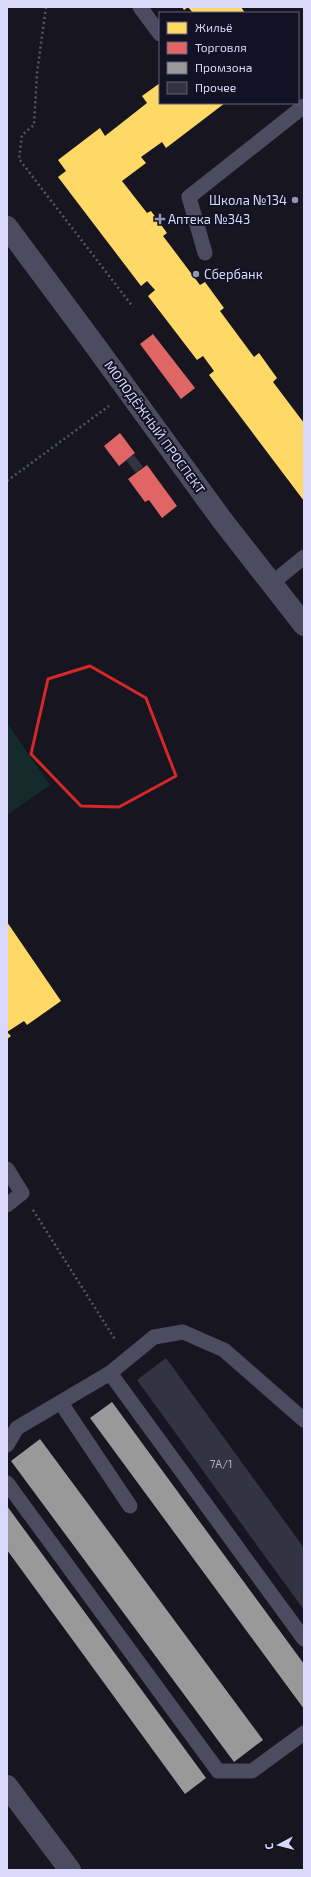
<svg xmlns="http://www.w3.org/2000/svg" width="311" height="1877" font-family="'Exo 2',sans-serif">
  <rect width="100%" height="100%" fill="#161520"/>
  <!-- green -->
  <path fill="#152a2a" d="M 7,723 L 50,785 L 7,815 Z"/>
  <!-- homes -->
  <path fill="#ffd966" d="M 182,7 L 241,7 L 245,13 L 193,13 L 188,7 L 184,10 Z
    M 160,83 L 160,103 L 225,103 L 166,148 L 162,142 L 141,157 L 146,163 L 122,181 L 147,213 L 151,211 L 167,233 L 163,236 L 200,285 L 205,282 L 224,308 L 220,311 L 254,357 L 259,353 L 277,378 L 273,382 L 304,423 L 304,501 L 209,375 L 214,371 L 203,356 L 197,360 L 148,296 L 155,290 L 147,281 L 141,286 L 58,177 L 66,171 L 58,160 L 100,128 L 105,136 L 147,103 L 142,96 Z
    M 7,922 L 61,1001 L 27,1025 L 24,1021 L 7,1032 L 11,1036 L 7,1039 Z"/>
  <!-- shops -->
  <path fill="#e06666" d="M 153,334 L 195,388 L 181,399 L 140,344 Z
    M 120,433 L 135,453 L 119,466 L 104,446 Z
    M 147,465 L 177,506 L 162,518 L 149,500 L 145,502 L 128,479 Z"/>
  <!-- industry -->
  <path fill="#999" d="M 112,1402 L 304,1664 L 304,1709 L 90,1418 Z
    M 40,1439 L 263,1740 L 234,1762 L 11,1461 Z
    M 7,1506 L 206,1778 L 185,1794 L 7,1550 Z"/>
  <!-- building -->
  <path fill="#343342" d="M 134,455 L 143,467 L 136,473 L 126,460 Z
    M 166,1358 L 304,1548 L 304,1610 L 137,1380 Z"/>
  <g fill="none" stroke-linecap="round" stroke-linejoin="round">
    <!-- path -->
    <path stroke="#4d5b66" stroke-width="2.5" stroke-dasharray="2 3" stroke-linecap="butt" d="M 46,7 L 37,73 L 34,125 L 22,135 L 19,159 L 133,307
      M 7,481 L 109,406
      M 33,1210 L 116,1341"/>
    <!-- service -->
    <path stroke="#4c4b5f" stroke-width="15" d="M 140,7 L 160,34
      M 205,253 L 189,197 L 304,106
      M 272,583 L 304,557
      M 7,1169 L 22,1193 L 7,1205
      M 110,1373 L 304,1639
      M 61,1403 L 130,1506
      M 7,1445 L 17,1428 L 110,1373 L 154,1337 L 183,1332 L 224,1350 L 304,1420
      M 7,1483 L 218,1771 L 252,1771 L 304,1733"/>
    <!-- minor -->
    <path stroke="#4c4b5f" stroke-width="22" d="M 7,1786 L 70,1870"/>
    <!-- tertiary -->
    <path stroke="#4c4b5f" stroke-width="22" d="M 7,227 L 91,340 L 222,520 L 304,625"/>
  </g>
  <!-- marked area -->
  <path fill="none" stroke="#d62828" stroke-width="3" stroke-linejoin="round" d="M 90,666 L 146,698 L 176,776 L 119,807 L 81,806 L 31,754 L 48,679 Z"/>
  <!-- markers -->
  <g fill="#9594ae" stroke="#131124" stroke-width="1.5">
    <circle cx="295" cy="200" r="4"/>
    <path d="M158 213h4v4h4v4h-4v4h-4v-4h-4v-4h4z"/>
    <circle cx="196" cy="274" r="4"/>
  </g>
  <g text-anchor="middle" stroke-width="4" stroke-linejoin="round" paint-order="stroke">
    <!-- number labels -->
    <g font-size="11" fill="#b0afcd">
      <text x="221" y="1468">7А/1</text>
    </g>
    <!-- poi labels -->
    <g font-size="13" fill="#dad8fb" stroke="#131124" text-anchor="start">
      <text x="287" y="205" text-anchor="end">Школа №134</text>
      <text x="168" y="224">Аптека №343</text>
      <text x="204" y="279">Сбербанк</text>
    </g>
    <!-- street labels -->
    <g font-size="13" fill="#dad8fb" stroke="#131124">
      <text transform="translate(155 427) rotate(54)" y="5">МОЛОДЁЖНЫЙ ПРОСПЕКТ</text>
    </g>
  </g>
  <!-- border -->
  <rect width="311" height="1877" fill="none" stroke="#dad8fb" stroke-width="16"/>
  <!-- legend -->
  <rect x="159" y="12" width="140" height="92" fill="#131124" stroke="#63617a"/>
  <rect x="167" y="22" width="20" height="12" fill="#ffd966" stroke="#63617a"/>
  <text x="195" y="32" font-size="12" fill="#dad8fb">Жильё</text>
  <rect x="167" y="42" width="20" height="12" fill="#e06666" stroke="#63617a"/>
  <text x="195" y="52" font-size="12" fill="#dad8fb">Торговля</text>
  <rect x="167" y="62" width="20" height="12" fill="#999999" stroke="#63617a"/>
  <text x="195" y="72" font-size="12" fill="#dad8fb">Промзона</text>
  <rect x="167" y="82" width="20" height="12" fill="#343342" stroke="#63617a"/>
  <text x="195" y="92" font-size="12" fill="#dad8fb">Прочее</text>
  <!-- north arrow -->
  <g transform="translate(279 1845) rotate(263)" stroke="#131124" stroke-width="3" paint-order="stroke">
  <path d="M0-3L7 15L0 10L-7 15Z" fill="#dad8fb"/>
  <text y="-6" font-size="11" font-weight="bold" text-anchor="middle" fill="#dad8fb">С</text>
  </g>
</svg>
